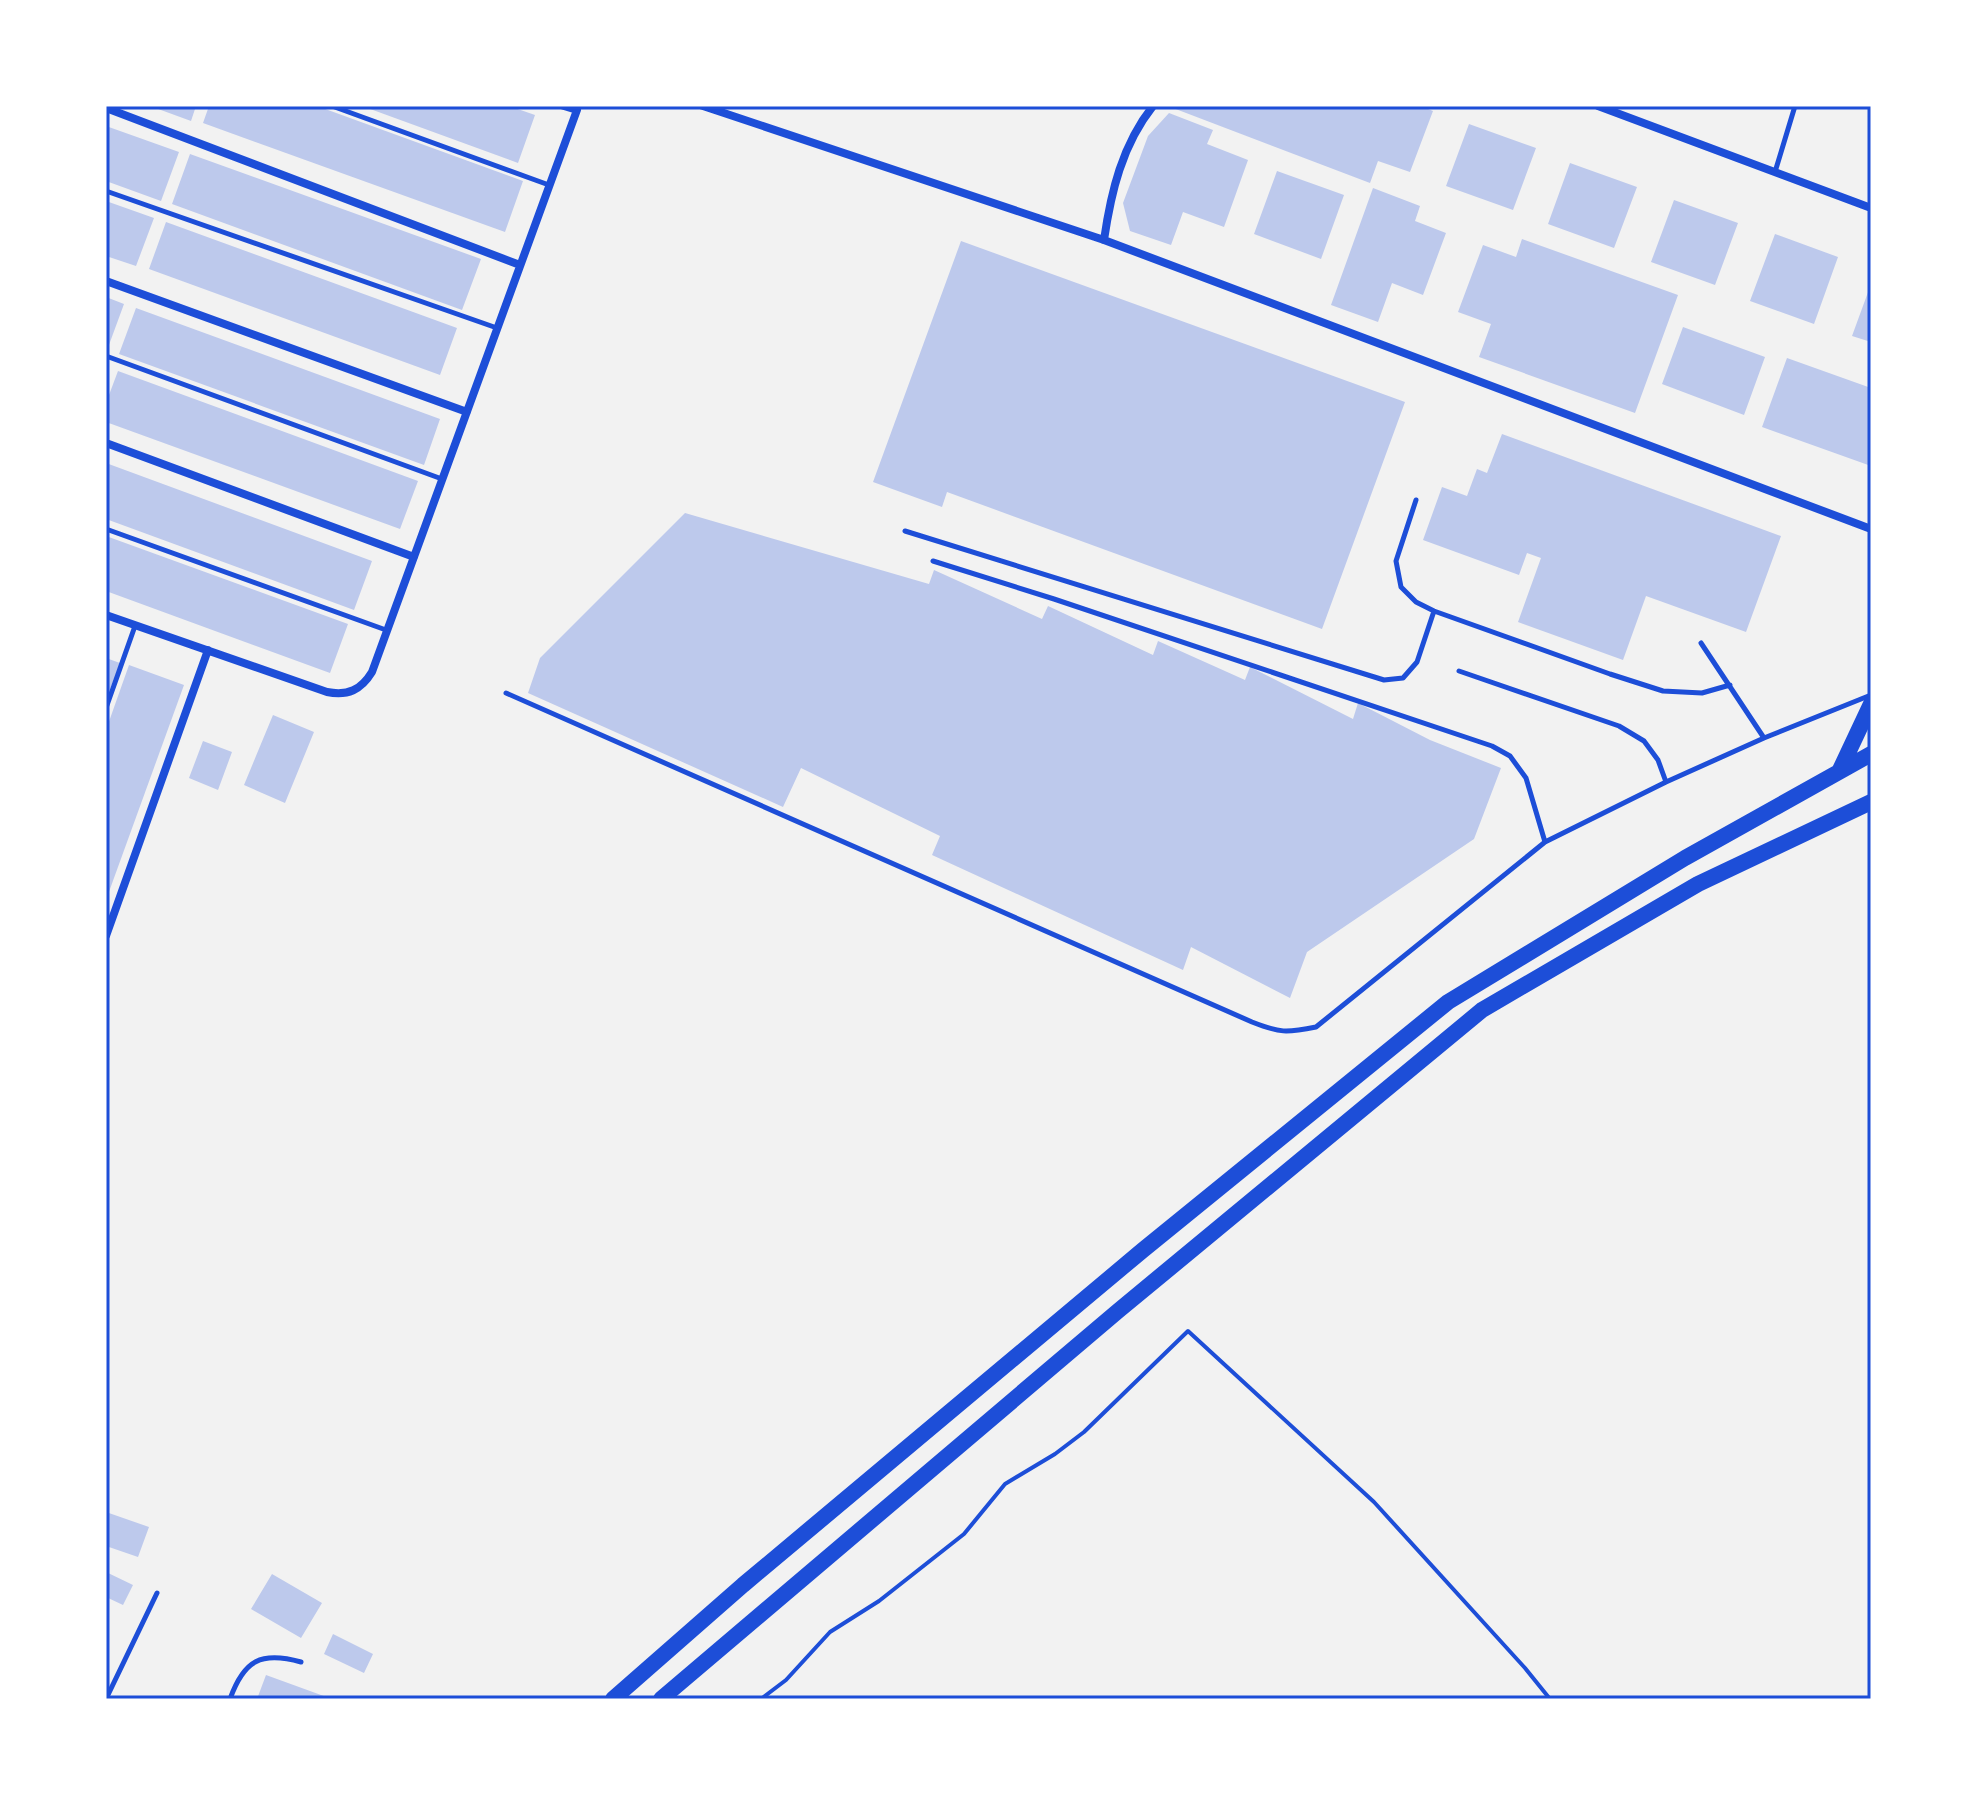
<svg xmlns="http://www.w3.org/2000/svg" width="1977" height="1805" font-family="Lato,sans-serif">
  <rect width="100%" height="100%" fill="#f2f2f2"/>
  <!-- building -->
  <path fill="#bdc9ec" d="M 150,106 L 196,106 L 191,121 Z
    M 209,106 L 317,106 L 523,181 L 505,232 L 203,123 Z
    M 362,106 L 509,106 L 535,115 L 518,163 Z
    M 1176,106 L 1421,106 L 1433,111 L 1410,172 L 1378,161 L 1370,183 L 1173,108 Z
    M 1169,113 L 1213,130 L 1207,144 L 1248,160 L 1224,227 L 1183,212 L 1171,245 L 1130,231 L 1123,203 L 1148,136 Z
    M 1469,124 L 1536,148 L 1513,210 L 1446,186 Z
    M 106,126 L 179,152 L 161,201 L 106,181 Z
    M 190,154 L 481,259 L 462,310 L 172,204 Z
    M 1570,163 L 1637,187 L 1614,248 L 1548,224 Z
    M 1277,171 L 1344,195 L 1321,259 L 1254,234 Z
    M 1373,188 L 1420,206 L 1415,221 L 1446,233 L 1423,295 L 1392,283 L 1378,322 L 1331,305 Z
    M 1674,200 L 1738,223 L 1715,285 L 1651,262 Z
    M 106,201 L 154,218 L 136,266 L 106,256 Z
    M 166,222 L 457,328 L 440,375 L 149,269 Z
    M 1775,234 L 1838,257 L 1814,324 L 1750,301 Z
    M 1522,239 L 1678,295 L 1635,413 L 1479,357 L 1491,324 L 1458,312 L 1483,245 L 1516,257 Z
    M 961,241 L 1405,402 L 1322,629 L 947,492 L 942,507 L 873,482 Z
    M 1871,284 L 1871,342 L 1852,336 Z
    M 106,297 L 124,304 L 106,353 Z
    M 136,308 L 440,419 L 424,465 L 119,354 Z
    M 1683,327 L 1765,357 L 1744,415 L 1662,384 Z
    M 1787,358 L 1871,388 L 1871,466 L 1762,427 Z
    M 118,371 L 418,481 L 400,529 L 106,422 L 106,403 Z
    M 1502,434 L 1781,536 L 1746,632 L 1646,596 L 1623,660 L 1518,622 L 1541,558 L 1527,553 L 1519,575 L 1423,540 L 1442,487 L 1467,496 L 1477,469 L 1487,473 Z
    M 106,463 L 372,561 L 354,610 L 106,519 Z
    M 685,513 L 929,584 L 934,570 L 1042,619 L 1048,606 L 1153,655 L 1158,641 L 1245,680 L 1250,667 L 1353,719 L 1358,703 L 1430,740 L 1501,768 L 1474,839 L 1307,952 L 1290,998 L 1191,947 L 1183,970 L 932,855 L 940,836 L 801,768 L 783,807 L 528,693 L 540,658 Z
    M 106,536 L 348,624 L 330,673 L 106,591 Z
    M 106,658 L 120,663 L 106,700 Z
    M 129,665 L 184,685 L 106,900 L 106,730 Z
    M 273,715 L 314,732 L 285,803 L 244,785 Z
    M 203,741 L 232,752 L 218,790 L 189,778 Z
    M 106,1512 L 149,1527 L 138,1557 L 106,1546 Z
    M 106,1572 L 133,1585 L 123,1605 L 106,1597 Z
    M 272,1574 L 322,1603 L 301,1638 L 251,1609 Z
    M 333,1634 L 373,1654 L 364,1673 L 324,1654 Z
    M 266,1675 L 332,1699 L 257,1699 Z"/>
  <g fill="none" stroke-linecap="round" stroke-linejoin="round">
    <!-- path -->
    <path stroke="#1d4ed8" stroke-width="4" d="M 761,1699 L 786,1680 L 830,1632 L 879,1601 L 964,1534 L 1005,1484 L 1055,1454 L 1084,1432 L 1188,1331 L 1374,1502 L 1525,1668 L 1550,1699"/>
    <!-- service -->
    <path stroke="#1d4ed8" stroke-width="5" d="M 332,106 L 549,185
      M 1775,172 L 1795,106
      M 106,191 L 497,328
      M 106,356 L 442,479
      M 1416,500 L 1396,561 L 1401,587 L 1416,602 L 1434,611 L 1610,674 L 1663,691 L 1702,693 L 1730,685
      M 106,529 L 386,630
      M 905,531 L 1384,680 L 1403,678 L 1417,662 L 1434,611
      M 933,561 L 1054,599 L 1492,746 L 1510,756 L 1526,778 L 1545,842
      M 1701,643 L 1764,738
      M 1459,671 L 1619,726 L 1644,741 L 1658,760 L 1666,782
      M 506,693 L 1252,1022 C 1280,1033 1286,1033 1316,1027 L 1545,842 L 1666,782 L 1764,738 L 1871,695
      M 106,708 L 135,626
      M 106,1699 L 157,1593
      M 230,1699 C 244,1660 261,1651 301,1662"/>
    <!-- minor -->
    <path stroke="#1d4ed8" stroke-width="8" d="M 564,106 L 577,110
      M 703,106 L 1104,240 L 1871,529
      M 1598,106 L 1871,208
      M 106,108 L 520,265
      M 1104,240 C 1111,192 1122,145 1153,106
      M 106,281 L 467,412
      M 106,443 L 414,557
      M 106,615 L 327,692 C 348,696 361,690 372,672 L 577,110
      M 106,936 L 208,650"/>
    <!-- trunk -->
    <path stroke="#1d4ed8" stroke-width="16" d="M 1839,772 L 1871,704
      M 613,1699 L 743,1585 L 1143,1250 L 1448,1002 L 1685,858 L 1871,754
      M 661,1699 L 1118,1311 L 1482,1010 L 1698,884 L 1871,802"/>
  </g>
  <!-- border -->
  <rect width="1977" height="1805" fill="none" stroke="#ffffff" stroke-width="216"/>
  <rect x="108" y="108" width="1761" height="1589" fill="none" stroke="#1d4ed8" stroke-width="3"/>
</svg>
